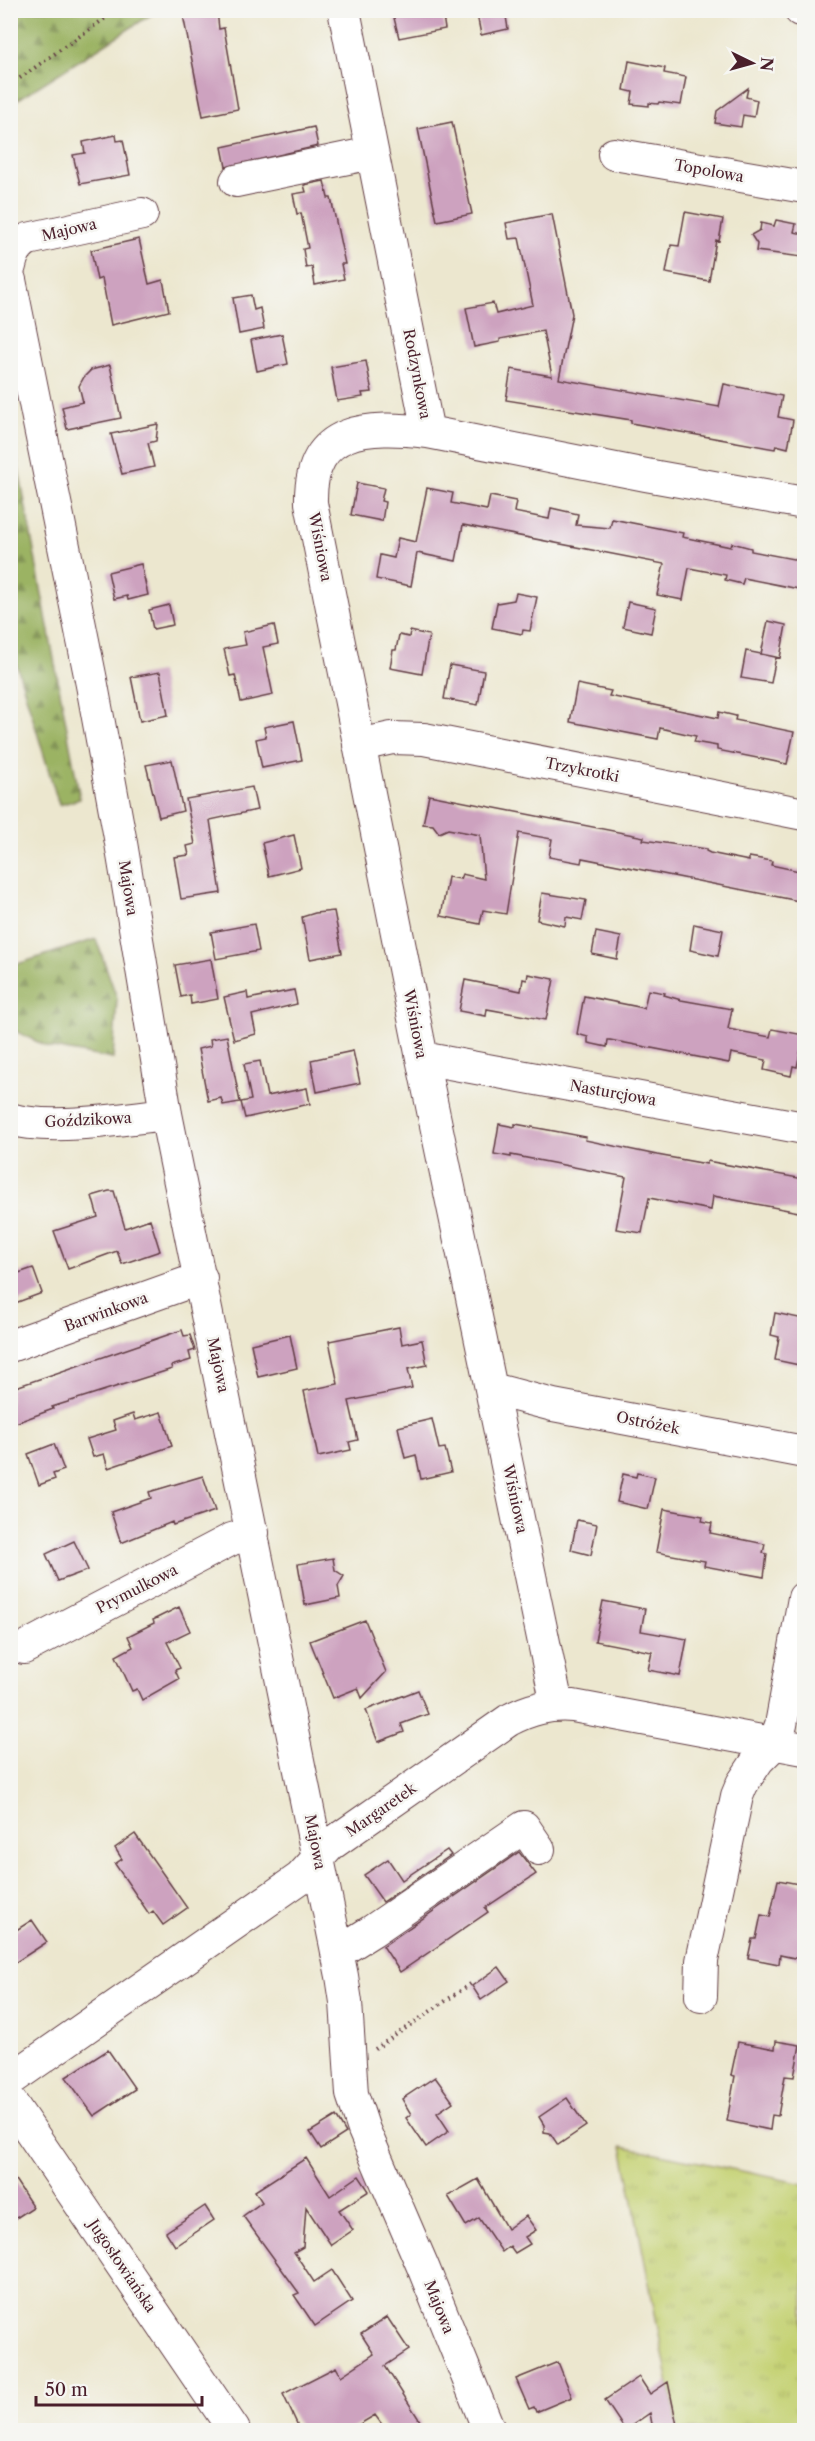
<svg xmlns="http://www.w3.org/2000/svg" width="815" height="2441" font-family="'Libre Caslon Text',serif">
  <defs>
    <pattern id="grass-tufts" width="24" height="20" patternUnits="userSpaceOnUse" patternTransform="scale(1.5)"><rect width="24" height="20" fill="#c4d172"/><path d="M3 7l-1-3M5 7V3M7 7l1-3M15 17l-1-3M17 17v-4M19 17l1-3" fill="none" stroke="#aab363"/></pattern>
    <pattern id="forest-firs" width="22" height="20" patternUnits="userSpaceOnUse" patternTransform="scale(1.5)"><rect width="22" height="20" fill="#9bb364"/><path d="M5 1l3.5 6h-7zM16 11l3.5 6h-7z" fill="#809153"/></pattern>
  </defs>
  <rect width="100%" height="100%" fill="#f6f6f2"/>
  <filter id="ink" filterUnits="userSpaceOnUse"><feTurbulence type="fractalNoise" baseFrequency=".0167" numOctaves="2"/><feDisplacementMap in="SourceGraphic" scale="12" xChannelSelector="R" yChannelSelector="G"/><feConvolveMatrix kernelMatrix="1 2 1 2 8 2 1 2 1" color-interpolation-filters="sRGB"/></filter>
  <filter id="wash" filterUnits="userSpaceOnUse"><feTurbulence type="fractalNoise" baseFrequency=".008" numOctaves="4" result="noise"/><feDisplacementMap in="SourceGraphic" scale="24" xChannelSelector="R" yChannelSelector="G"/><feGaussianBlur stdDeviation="1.35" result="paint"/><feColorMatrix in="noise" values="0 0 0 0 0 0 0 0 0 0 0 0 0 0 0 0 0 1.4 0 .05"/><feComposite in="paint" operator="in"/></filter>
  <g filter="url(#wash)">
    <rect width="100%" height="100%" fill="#ece7cf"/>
    <!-- grass -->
    <path fill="url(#grass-tufts)" stroke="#87784e" stroke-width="1.5" d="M 622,2146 L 804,2184 L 804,2430 L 678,2430 Z"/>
    <!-- forest -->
    <path fill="url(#forest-firs)" stroke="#726948" stroke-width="1.5" d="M 11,10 L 157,10 L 157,11 L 11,104 Z
      M 10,422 L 80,799 L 59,805 L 11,646 Z
      M 96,939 L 117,998 L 113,1059 L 48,1047 L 11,1029 L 11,966 Z"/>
    <g id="blocks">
      <!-- building -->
      <path fill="#cda2bf" d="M 182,10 L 217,10 L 219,29 L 224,28 L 238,109 L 203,116 Z
        M 392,10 L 442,10 L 445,29 L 399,38 Z
        M 496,10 L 505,10 L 508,29 L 481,35 L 477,14 Z
        M 629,61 L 665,68 L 664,73 L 686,77 L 681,105 L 659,102 L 658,104 L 649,103 L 649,106 L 631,104 L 633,92 L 624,90 Z
        M 748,88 L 746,97 L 757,100 L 754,117 L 743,115 L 741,127 L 715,123 L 717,111 Z
        M 452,122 L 472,214 L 437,221 L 418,129 Z
        M 314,127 L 318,146 L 226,167 L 222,147 Z
        M 116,135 L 117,141 L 123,140 L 130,175 L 80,184 L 73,155 L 85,153 L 83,142 Z
        M 324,181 L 328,198 L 331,198 L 345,264 L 341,264 L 344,279 L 315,285 L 312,267 L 306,268 L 303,249 L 308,248 L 301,213 L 297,214 L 293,194 L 306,192 L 304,185 Z
        M 685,212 L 723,219 L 719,241 L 716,240 L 709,281 L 666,273 L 671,245 L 679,246 Z
        M 552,214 L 572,314 L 559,379 L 719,407 L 724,384 L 782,396 L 778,417 L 793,420 L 788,448 L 776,445 L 775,449 L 631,423 L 631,420 L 506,400 L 511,369 L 552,376 L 543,331 L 500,339 L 500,342 L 474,347 L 466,308 L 493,303 L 496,314 L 533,305 L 519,238 L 509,239 L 506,223 Z
        M 776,220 L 796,224 L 794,232 L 804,234 L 802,257 L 756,251 L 757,244 L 751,235 L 760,230 L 761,223 L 774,226 Z
        M 139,239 L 149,284 L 163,280 L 169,311 L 111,325 L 102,278 L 97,280 L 91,250 Z
        M 251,295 L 254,310 L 260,308 L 264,329 L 239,334 L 233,298 Z
        M 282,334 L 288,364 L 257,371 L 251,340 Z
        M 366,361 L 372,392 L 362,393 L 363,397 L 337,401 L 331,367 Z
        M 110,365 L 121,418 L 67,429 L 62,407 L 83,402 L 79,386 L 84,377 L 91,370 Z
        M 158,424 L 156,441 L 148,443 L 154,467 L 122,474 L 111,434 Z
        M 357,483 L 384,488 L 381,501 L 385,502 L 382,521 L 351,515 Z
        M 427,488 L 453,493 L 451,503 L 487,510 L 490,496 L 516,501 L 514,512 L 549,519 L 551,508 L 578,514 L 576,525 L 610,528 L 612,519 L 683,533 L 682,537 L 731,547 L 732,543 L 751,548 L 751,551 L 804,561 L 804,590 L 744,578 L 742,584 L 725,580 L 726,575 L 689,568 L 683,600 L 657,595 L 664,564 L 463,525 L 456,561 L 417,553 L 411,586 L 376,579 L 380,555 L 394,558 L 398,538 L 416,542 Z
        M 141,564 L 148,595 L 128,600 L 127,596 L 114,599 L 108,572 Z
        M 516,593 L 537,597 L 530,631 L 523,630 L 522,634 L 492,628 L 497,603 L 514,600 Z
        M 628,602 L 656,608 L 651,633 L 623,627 Z
        M 169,605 L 173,625 L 153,629 L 149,610 Z
        M 768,621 L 786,625 L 780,658 L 761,654 Z
        M 274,625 L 278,644 L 263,647 L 273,695 L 241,702 L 235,675 L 230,676 L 224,649 L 246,645 L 243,632 Z
        M 410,631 L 429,635 L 422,674 L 390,668 L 393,650 L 396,650 L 399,635 L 409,637 Z
        M 746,651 L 776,657 L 771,683 L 741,678 Z
        M 450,665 L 484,671 L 478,705 L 444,699 Z
        M 160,672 L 168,715 L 140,721 L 131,677 Z
        M 577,684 L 611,691 L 609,696 L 718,718 L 719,712 L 736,716 L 735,720 L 794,732 L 787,764 L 717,750 L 717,746 L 694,742 L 696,736 L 660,728 L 658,739 L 570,722 Z
        M 294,721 L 302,760 L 262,768 L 256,739 L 266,737 L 264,727 Z
        M 172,760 L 183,811 L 159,817 L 146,765 Z
        M 252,787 L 257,810 L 210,820 L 221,893 L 181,899 L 174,857 L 189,855 L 187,846 L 195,844 L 186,799 Z
        M 429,795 L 644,837 L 643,840 L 706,849 L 706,851 L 710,853 L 749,861 L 749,857 L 772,861 L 771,865 L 804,872 L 804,902 L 582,858 L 581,863 L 549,857 L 552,839 L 519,833 L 506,914 L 483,910 L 480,924 L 441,916 L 448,877 L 460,879 L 462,874 L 484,879 L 480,835 L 448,829 L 439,833 L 433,825 L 423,824 Z
        M 294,835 L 301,868 L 269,876 L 262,843 Z
        M 542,893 L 586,900 L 582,920 L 566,917 L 565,926 L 537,920 Z
        M 334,911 L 342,953 L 310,959 L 302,917 L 315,913 Z
        M 254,924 L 259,951 L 216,959 L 211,932 Z
        M 694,924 L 723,930 L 718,956 L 690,950 Z
        M 596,932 L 621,937 L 617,959 L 592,954 Z
        M 211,959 L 218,999 L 191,1004 L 190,995 L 181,997 L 175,965 Z
        M 528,974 L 554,979 L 546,1020 L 487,1009 L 486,1016 L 459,1011 L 465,980 L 521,991 L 523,979 L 527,980 Z
        M 294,990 L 297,1004 L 252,1015 L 256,1034 L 234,1040 L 224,997 L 247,992 L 248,999 Z
        M 648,990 L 665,993 L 664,995 L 681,1000 L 732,1009 L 728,1029 L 770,1037 L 772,1029 L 804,1035 L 797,1067 L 793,1066 L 791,1076 L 764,1070 L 766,1060 L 731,1053 L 729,1063 L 610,1040 L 608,1040 L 607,1047 L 588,1043 L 588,1037 L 577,1034 L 584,996 L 644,1008 Z
        M 227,1036 L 240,1102 L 223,1105 L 221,1098 L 208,1101 L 198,1049 L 211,1046 L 210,1039 Z
        M 353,1051 L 360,1083 L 317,1092 L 311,1060 Z
        M 260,1061 L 267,1096 L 307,1088 L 310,1104 L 245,1118 L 241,1102 L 251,1100 L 244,1064 Z
        M 499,1124 L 515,1127 L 515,1124 L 554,1131 L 586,1137 L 585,1140 L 657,1155 L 707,1164 L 707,1161 L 804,1179 L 804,1213 L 713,1196 L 711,1210 L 649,1198 L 642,1233 L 616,1229 L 626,1177 L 511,1155 L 511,1157 L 494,1154 Z
        M 109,1191 L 114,1191 L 125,1228 L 150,1219 L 160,1251 L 122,1264 L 117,1251 L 68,1269 L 54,1231 L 98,1217 L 92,1196 Z
        M 33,1268 L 42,1293 L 10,1305 L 10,1276 Z
        M 775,1313 L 804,1319 L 804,1366 L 775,1360 L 779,1337 L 771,1335 Z
        M 399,1327 L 402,1344 L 422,1340 L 427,1365 L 408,1369 L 412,1388 L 349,1401 L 358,1440 L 349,1442 L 351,1450 L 318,1457 L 304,1391 L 338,1384 L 329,1341 Z
        M 182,1330 L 184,1336 L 190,1335 L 195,1350 L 189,1352 L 191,1360 L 171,1366 L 172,1369 L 52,1407 L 53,1409 L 10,1425 L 10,1389 Z
        M 290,1335 L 297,1368 L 258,1377 L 251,1344 Z
        M 161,1412 L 172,1446 L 108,1468 L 104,1454 L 93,1457 L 87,1439 L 116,1430 L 113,1421 L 133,1414 L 135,1420 Z
        M 432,1419 L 439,1449 L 445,1448 L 451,1472 L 421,1479 L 416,1455 L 405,1458 L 398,1427 Z
        M 54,1444 L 64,1470 L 53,1474 L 55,1479 L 39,1485 L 28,1454 Z
        M 637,1473 L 655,1477 L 648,1509 L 617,1502 L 623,1474 L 636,1477 Z
        M 203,1476 L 215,1511 L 173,1525 L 172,1522 L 121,1543 L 111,1512 L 151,1498 L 149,1492 Z
        M 664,1509 L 703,1516 L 702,1521 L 712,1523 L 710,1533 L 765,1544 L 763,1553 L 767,1554 L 764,1577 L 704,1566 L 705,1561 L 656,1552 Z
        M 577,1520 L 597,1524 L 591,1555 L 571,1550 Z
        M 74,1541 L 88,1570 L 58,1581 L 46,1554 Z
        M 333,1558 L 335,1570 L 344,1576 L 338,1586 L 340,1598 L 305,1605 L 298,1564 Z
        M 603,1601 L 645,1609 L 641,1631 L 687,1639 L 680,1676 L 648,1670 L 652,1652 L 595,1641 Z
        M 179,1607 L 190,1631 L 167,1642 L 180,1668 L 175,1670 L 179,1679 L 142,1700 L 137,1689 L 132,1691 L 116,1656 L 133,1647 L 128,1636 L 154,1623 L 153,1620 Z
        M 365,1620 L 386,1672 L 362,1698 L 358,1688 L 333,1698 L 310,1641 Z
        M 418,1690 L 428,1714 L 401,1724 L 404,1732 L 378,1742 L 366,1710 Z
        M 135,1834 L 187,1908 L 163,1925 L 153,1911 L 149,1914 L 115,1864 L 122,1859 L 115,1848 Z
        M 447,1850 L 451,1855 L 383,1902 L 364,1875 L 388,1859 L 402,1880 Z
        M 519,1852 L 536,1874 L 485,1908 L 488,1912 L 400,1972 L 383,1946 Z
        M 778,1880 L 804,1885 L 804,1960 L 780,1955 L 779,1964 L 748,1958 L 752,1939 L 756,1939 L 761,1915 L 770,1917 Z
        M 32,1920 L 47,1942 L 10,1966 L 10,1934 Z
        M 499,1967 L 509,1981 L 481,2000 L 472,1986 Z
        M 776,2041 L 800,2045 L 794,2077 L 785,2076 L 778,2116 L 772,2115 L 770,2130 L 727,2121 L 735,2076 L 731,2075 L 738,2042 L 775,2049 Z
        M 108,2050 L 135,2089 L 94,2116 L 66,2077 Z
        M 435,2077 L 453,2102 L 437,2113 L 449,2131 L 426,2147 L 406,2118 L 411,2114 L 402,2099 Z
        M 567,2098 L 586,2126 L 558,2145 L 550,2133 L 544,2132 L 544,2125 L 539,2117 Z
        M 336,2116 L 346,2133 L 321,2149 L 310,2132 Z
        M 306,2158 L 330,2196 L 359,2176 L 369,2191 L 339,2210 L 353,2230 L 331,2245 L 306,2207 L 303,2247 L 294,2252 L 314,2282 L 332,2270 L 352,2301 L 315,2326 L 294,2295 L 299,2293 L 243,2216 L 262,2202 L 255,2191 Z
        M 10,2172 L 33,2207 L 10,2222 Z
        M 478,2179 L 507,2229 L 526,2216 L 536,2230 L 525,2237 L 530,2244 L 515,2253 L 510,2246 L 502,2252 L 479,2218 L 466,2226 L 448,2196 Z
        M 205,2206 L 214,2220 L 175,2246 L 166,2232 Z
        M 387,2317 L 409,2350 L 385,2366 L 422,2424 L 412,2430 L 386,2430 L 375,2415 L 350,2430 L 300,2430 L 283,2394 L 336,2367 L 341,2376 L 374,2354 L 361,2334 Z
        M 558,2362 L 572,2397 L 536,2412 L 534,2407 L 529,2409 L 516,2379 Z
        M 639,2377 L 650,2394 L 668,2382 L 678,2430 L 653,2430 L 650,2413 L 625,2430 L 605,2400 Z"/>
    </g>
  </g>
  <g filter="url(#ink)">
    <use href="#blocks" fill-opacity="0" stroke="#623d44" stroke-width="1.5"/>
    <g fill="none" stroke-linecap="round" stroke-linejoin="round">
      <!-- minor casing -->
      <g stroke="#623d44" stroke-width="34">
        <path id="minor" d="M 344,10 L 428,432 L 646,475 L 804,503
          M 800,10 L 804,11
          M 614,154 L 804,187
          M 236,181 L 372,153
          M 10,266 C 12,254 17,245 28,239 L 142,214
          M 10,280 L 92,685 L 121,843 L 166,1114 L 342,1976 L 346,2002 L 352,2094 L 364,2130 L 423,2267 L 489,2430
          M 428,432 C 369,426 309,425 311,503 L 422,1058 L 557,1705
          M 359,745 L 392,738 L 424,739 L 804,814
          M 422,1058 L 804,1128
          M 10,1119 C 49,1131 125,1119 166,1114
          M 10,1346 L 201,1278
          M 492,1389 L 553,1405 L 804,1452
          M 24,1648 L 232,1539 L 253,1533
          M 337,1953 L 372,1931 L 524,1827 L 539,1849
          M 701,1996 L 702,1961 L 737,1796 L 742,1784 L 758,1760 L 774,1744 L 781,1725 L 804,1598
          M 10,2080 L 300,1878 L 330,1845 L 509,1720 C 530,1709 549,1704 573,1706 L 804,1749
          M 10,2101 L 234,2430"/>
      </g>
      <!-- path -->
      <path stroke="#623d44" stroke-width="4" stroke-dasharray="1.5 4.5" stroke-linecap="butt" d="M 10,85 L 117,10
        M 375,2049 L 472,1983"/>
      <!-- minor -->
      <use href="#minor" stroke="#fff" stroke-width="32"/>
    </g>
  </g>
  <g text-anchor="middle" stroke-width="5" stroke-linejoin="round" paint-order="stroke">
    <!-- street labels -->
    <g font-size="15" fill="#4a1f2b" stroke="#f6f6f2">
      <text transform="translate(709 171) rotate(10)" y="5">Topolowa</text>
      <text transform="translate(69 230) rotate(-13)" y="5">Majowa</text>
      <text transform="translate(417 374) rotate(79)" y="5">Rodzynkowa</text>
      <text transform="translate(320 547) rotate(79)" y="5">Wiśniowa</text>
      <text transform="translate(582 770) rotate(11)" y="5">Trzykrotki</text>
      <text transform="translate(128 888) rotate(81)" y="5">Majowa</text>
      <text transform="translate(415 1024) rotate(79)" y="5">Wiśniowa</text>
      <text transform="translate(613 1093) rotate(10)" y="5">Nasturcjowa</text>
      <text transform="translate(88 1120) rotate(-3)" y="5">Goździkowa</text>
      <text transform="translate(106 1312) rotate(-20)" y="5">Barwinkowa</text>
      <text transform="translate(218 1365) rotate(78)" y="5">Majowa</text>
      <text transform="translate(648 1423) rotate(11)" y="5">Ostróżek</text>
      <text transform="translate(515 1499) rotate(78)" y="5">Wiśniowa</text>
      <text transform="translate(137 1589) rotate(-27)" y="5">Prymulkowa</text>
      <text transform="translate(381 1810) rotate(-35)" y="5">Margaretek</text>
      <text transform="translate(315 1842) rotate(79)" y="5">Majowa</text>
      <text transform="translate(122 2266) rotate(56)" y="5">Jugosłowiańska</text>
      <text transform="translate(439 2307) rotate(68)" y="5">Majowa</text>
    </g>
  </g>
  <!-- margin -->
  <rect width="815" height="2441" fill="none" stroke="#f6f6f2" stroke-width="36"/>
  <!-- north arrow -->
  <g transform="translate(752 63) rotate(95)" stroke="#f6f6f2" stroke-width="4.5" paint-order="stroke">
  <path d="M0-4.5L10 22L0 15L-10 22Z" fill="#4a1f2b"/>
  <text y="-9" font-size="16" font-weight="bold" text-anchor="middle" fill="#4a1f2b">N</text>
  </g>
  <!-- scale -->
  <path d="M36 2396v9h166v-9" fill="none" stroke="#4a1f2b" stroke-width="3"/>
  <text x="45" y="2396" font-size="18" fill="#4a1f2b" stroke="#f6f6f2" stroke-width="4.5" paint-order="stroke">50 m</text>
</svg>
